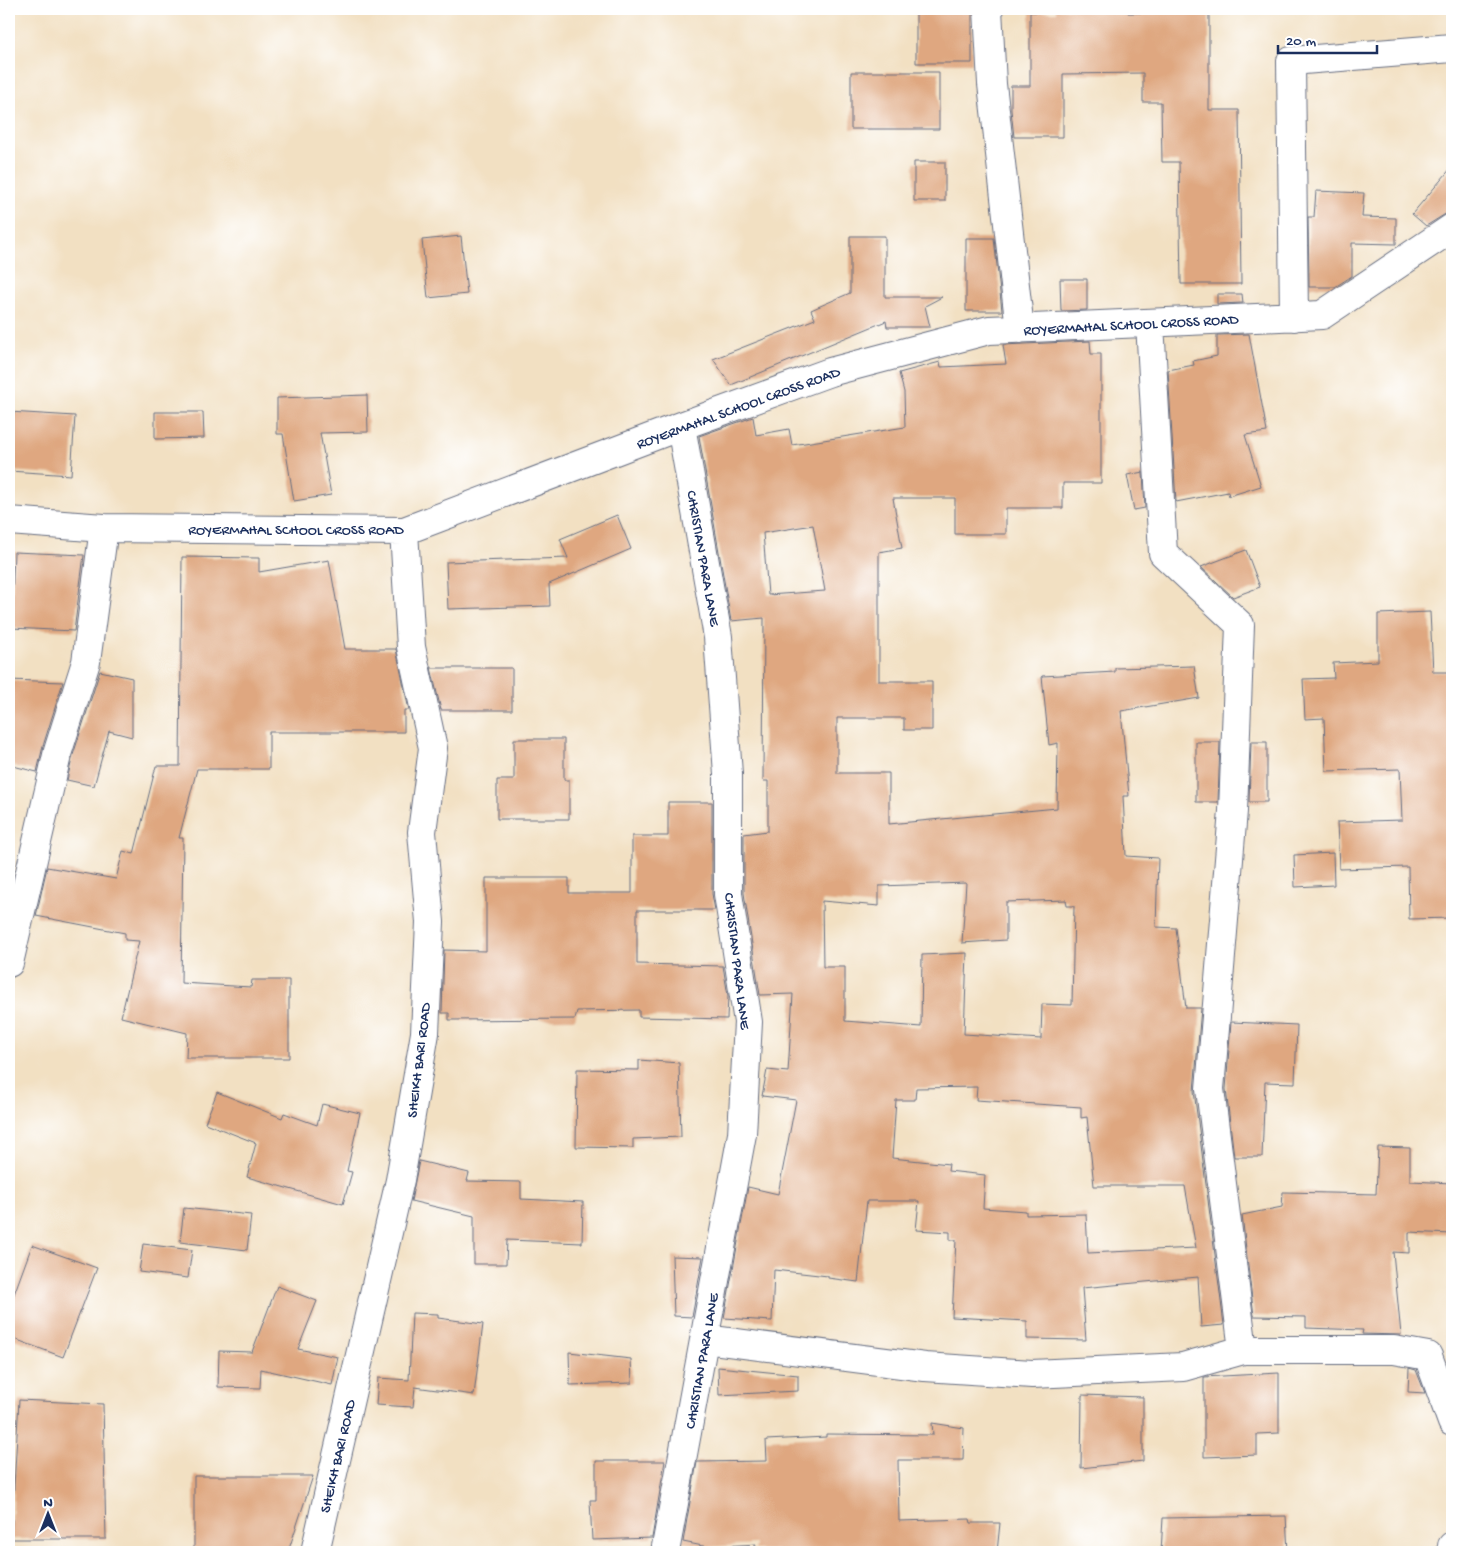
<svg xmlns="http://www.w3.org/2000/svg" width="1461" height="1561" font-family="'Gochi Hand',sans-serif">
  <rect width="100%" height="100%" fill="#fff"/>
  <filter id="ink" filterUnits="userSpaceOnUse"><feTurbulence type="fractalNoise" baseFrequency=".02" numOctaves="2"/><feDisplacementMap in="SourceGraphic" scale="10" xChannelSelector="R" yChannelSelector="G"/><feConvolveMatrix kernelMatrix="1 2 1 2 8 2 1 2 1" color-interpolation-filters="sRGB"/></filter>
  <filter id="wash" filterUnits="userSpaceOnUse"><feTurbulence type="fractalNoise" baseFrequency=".0096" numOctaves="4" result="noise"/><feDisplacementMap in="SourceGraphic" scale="20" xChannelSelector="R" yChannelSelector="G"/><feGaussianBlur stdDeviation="1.12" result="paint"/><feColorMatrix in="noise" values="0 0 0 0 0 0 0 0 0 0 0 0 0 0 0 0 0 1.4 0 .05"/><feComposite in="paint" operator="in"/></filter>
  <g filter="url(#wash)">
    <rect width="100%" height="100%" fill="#f2e0c2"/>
    <g id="blocks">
      <!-- building -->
      <path fill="#dfa780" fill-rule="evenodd" d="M 916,9 L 972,9 L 972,63 L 916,63 Z
        M 1056,9 L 1128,9 L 1128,13 L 1209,12 L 1209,110 L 1239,110 L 1241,284 L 1181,284 L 1179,162 L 1162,162 L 1161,102 L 1143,102 L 1143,73 L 1063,74 L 1063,137 L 1014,137 L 1011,110 L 1011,86 L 1030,86 L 1030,12 L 1056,12 Z
        M 851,72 L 939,72 L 939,129 L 851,129 Z
        M 914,162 L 945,162 L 945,201 L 914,201 Z
        M 1452,167 L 1452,210 L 1426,226 L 1412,214 Z
        M 1316,191 L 1364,193 L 1362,217 L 1396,218 L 1396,244 L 1352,243 L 1352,276 L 1335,287 L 1309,287 L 1308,217 L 1314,217 Z
        M 461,236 L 467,294 L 428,298 L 422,240 Z
        M 850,236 L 885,236 L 885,297 L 942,297 L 925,306 L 930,327 L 887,327 L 886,321 L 731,385 L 713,359 L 815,319 L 811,310 L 850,293 Z
        M 966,238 L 994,238 L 1002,311 L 966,311 Z
        M 1060,279 L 1087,279 L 1087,310 L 1061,311 Z
        M 1217,294 L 1242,294 L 1243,303 L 1217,304 Z
        M 1249,334 L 1267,432 L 1245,435 L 1261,486 L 1229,496 L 1228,492 L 1176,502 L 1168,370 L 1194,365 L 1193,361 L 1217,356 L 1217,335 Z
        M 1090,341 L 1091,354 L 1101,354 L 1101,483 L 1063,483 L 1063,508 L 1006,508 L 1006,534 L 955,534 L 955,498 L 893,498 L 902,548 L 879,552 L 879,681 L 932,681 L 932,730 L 904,730 L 904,718 L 837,718 L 837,773 L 889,773 L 889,824 L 1057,808 L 1058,743 L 1049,745 L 1042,676 L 1115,672 L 1115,668 L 1194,666 L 1199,698 L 1121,711 L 1129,796 L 1123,796 L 1126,856 L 1158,858 L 1156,927 L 1176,928 L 1186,1008 L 1201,1008 L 1194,1091 L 1224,1325 L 1201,1327 L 1198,1277 L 1082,1288 L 1086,1340 L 1027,1339 L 1027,1321 L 952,1317 L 956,1240 L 950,1240 L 950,1232 L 916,1230 L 919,1201 L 867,1201 L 858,1282 L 828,1278 L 828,1276 L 774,1270 L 772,1321 L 724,1318 L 748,1187 L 778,1194 L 796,1100 L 762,1096 L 767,1070 L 788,1072 L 793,994 L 760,995 L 744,893 L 744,834 L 768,831 L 768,781 L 763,781 L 764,618 L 731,621 L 699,436 L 753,417 L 756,435 L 789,429 L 792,445 L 905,427 L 904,392 L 899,373 L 940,362 L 941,367 L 1006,364 L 1003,345 ZM 813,525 L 825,591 L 768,595 L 763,533 ZM 966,883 L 962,943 L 1006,940 L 1006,902 L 1066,900 L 1067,906 L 1074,906 L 1072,1005 L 1042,1004 L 1041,1039 L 964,1034 L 967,953 L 922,955 L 921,1027 L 845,1021 L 845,967 L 823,967 L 822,901 L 879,906 L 879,886 ZM 977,1087 L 976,1100 L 1081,1107 L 1081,1118 L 1087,1117 L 1094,1186 L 1185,1186 L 1196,1248 L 1088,1253 L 1086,1214 L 1026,1215 L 1026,1211 L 983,1208 L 985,1175 L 948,1171 L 949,1164 L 892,1158 L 896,1100 L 915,1100 L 916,1088 Z
        M 367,395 L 368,432 L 320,433 L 331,495 L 294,501 L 283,434 L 277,434 L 277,398 Z
        M 9,412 L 75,416 L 71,475 L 9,471 Z
        M 155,412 L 203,412 L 204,438 L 155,439 Z
        M 1143,472 L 1145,508 L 1134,510 L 1127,475 Z
        M 617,515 L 631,549 L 549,584 L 550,606 L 448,609 L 446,562 L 568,558 L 560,539 Z
        M 1246,550 L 1260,587 L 1233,597 L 1201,567 Z
        M 14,552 L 84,555 L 74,631 L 11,628 Z
        M 182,557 L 259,558 L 259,572 L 329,560 L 345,649 L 396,649 L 409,710 L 404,710 L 404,732 L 269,732 L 269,769 L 197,769 L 179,838 L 183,838 L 181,983 L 251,987 L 252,980 L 289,980 L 289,1058 L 186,1058 L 187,1033 L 121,1017 L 139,941 L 125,940 L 125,933 L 36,916 L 47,867 L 116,879 L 123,851 L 134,854 L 156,766 L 180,766 Z
        M 1430,612 L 1433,672 L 1452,672 L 1452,918 L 1409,919 L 1408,867 L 1339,869 L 1337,822 L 1402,820 L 1400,769 L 1326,771 L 1324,718 L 1305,719 L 1303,679 L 1334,678 L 1333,663 L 1378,661 L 1378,614 Z
        M 431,668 L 512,668 L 512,710 L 441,710 Z
        M 100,671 L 132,678 L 132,737 L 109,731 L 94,786 L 67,780 L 73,755 Z
        M 9,680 L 63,682 L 43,746 L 37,772 L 9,765 Z
        M 514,739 L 564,739 L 564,780 L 569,780 L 569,819 L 497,819 L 497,780 L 514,780 Z
        M 1196,742 L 1220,742 L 1218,802 L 1196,802 Z
        M 1251,742 L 1267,742 L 1267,802 L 1249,802 Z
        M 668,802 L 712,802 L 712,894 L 715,910 L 637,910 L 637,964 L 723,966 L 728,996 L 727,1019 L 639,1017 L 639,1010 L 577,1011 L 575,1019 L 449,1020 L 449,1013 L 442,1013 L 444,950 L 486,951 L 486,878 L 569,878 L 569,893 L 632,893 L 632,836 L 668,836 Z
        M 1333,853 L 1334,885 L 1295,887 L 1294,855 Z
        M 1231,1022 L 1297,1025 L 1295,1083 L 1265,1082 L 1262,1157 L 1234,1157 L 1226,1089 Z
        M 639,1060 L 679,1063 L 681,1137 L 633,1139 L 633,1148 L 576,1147 L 577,1069 L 639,1070 Z
        M 217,1092 L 282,1118 L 284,1113 L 317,1125 L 322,1104 L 360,1113 L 347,1171 L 352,1172 L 343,1204 L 247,1177 L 256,1143 L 205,1123 Z
        M 1378,1147 L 1410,1148 L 1410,1181 L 1452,1183 L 1452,1234 L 1409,1232 L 1409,1253 L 1393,1252 L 1401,1335 L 1362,1334 L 1363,1330 L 1306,1328 L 1306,1317 L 1254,1316 L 1242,1215 L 1282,1207 L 1283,1192 L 1376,1194 Z
        M 419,1161 L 469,1173 L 467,1181 L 521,1182 L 521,1199 L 583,1202 L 582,1243 L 507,1240 L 506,1264 L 474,1264 L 474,1216 L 411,1201 Z
        M 184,1208 L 251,1215 L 247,1250 L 180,1242 Z
        M 143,1244 L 192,1250 L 188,1278 L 139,1272 Z
        M 32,1245 L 97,1268 L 63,1357 L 9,1337 L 9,1308 Z
        M 672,1256 L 703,1257 L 692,1317 L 674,1316 Z
        M 277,1286 L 317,1301 L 298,1349 L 338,1357 L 332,1385 L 261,1369 L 260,1388 L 218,1387 L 219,1351 L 252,1352 Z
        M 412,1313 L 438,1314 L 438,1318 L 483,1324 L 474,1395 L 415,1387 L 413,1407 L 376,1405 L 378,1378 L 409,1380 Z
        M 569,1352 L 631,1359 L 632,1383 L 570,1385 Z
        M 718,1367 L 798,1375 L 798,1391 L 719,1395 Z
        M 1409,1368 L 1416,1370 L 1425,1393 L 1408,1392 Z
        M 1279,1373 L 1279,1433 L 1257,1434 L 1257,1455 L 1204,1457 L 1204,1377 Z
        M 1082,1395 L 1143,1397 L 1143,1461 L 1081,1468 Z
        M 19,1400 L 103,1404 L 106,1539 L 11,1539 Z
        M 932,1423 L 964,1428 L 963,1460 L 898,1460 L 899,1521 L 970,1519 L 971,1523 L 1000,1523 L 997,1552 L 755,1550 L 756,1544 L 708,1547 L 683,1542 L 697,1462 L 767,1461 L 766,1440 L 826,1437 L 826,1434 L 933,1435 Z
        M 596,1461 L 665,1461 L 652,1538 L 592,1540 L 590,1500 L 596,1500 Z
        M 194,1476 L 313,1476 L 288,1552 L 194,1550 Z
        M 1286,1516 L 1288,1552 L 1161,1552 L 1163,1518 Z"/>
    </g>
  </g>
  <g filter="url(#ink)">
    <use href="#blocks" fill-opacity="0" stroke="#666d81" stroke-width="1"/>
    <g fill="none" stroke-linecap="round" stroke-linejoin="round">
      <!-- minor casing -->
      <g stroke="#666d81" stroke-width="30">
        <path id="minor" d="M 988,9 L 992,84 L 1020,329
          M 1294,317 L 1291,61 L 1452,48
          M 1150,323 L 1163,553 L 1240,625 L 1233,811 L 1210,1089 L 1243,1350 L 1394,1350 L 1428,1356 L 1452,1422
          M 9,521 L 104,528 L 404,531 L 681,426 L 830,372 L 989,330 L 1322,315 L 1452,228
          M 9,963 L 58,751 L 86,662 L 104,528
          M 705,1339 L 925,1367 L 1032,1374 L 1183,1367 L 1243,1350
          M 315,1552 L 400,1180 L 425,1033 L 430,922 L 422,832 L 433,748 L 411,647 L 404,531
          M 665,1552 L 742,1134 L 748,1022 L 728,894 L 728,774 L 718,637 L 681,426
          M 1452,1552 L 1452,1546"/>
      </g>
      <!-- minor -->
      <use href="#minor" stroke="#fff" stroke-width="28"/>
    </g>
  </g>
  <g text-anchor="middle" stroke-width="4.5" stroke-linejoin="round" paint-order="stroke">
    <!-- street labels -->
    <g font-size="15" fill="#1b2f5e" stroke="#fff">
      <text transform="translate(1131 324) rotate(-3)" y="5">ROYERMAHAL SCHOOL CROSS ROAD</text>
      <text transform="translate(738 407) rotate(-20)" y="5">ROYERMAHAL SCHOOL CROSS ROAD</text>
      <text x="296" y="534">ROYERMAHAL SCHOOL CROSS ROAD</text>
      <text transform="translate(704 558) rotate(80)" y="5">CHRISTIAN PARA LANE</text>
      <text transform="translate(738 961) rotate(83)" y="5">CHRISTIAN PARA LANE</text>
      <text transform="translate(418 1060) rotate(-83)" y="5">SHEIKH BARI ROAD</text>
      <text transform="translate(701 1361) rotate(-80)" y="5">CHRISTIAN PARA LANE</text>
      <text transform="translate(337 1456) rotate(-77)" y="5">SHEIKH BARI ROAD</text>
    </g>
  </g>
  <!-- margin -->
  <rect width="1461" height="1561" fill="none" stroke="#fff" stroke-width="30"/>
  <!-- north arrow -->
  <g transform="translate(48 1514)" stroke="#ffffff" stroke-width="4" paint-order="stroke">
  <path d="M0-4L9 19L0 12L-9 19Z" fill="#1b2f5e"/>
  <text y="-8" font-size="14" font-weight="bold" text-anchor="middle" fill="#1b2f5e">N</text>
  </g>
  <!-- scale -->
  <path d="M1278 45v8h99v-8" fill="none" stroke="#1b2f5e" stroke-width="2.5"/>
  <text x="1286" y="45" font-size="15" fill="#1b2f5e" stroke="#ffffff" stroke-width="4" paint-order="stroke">20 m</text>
</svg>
